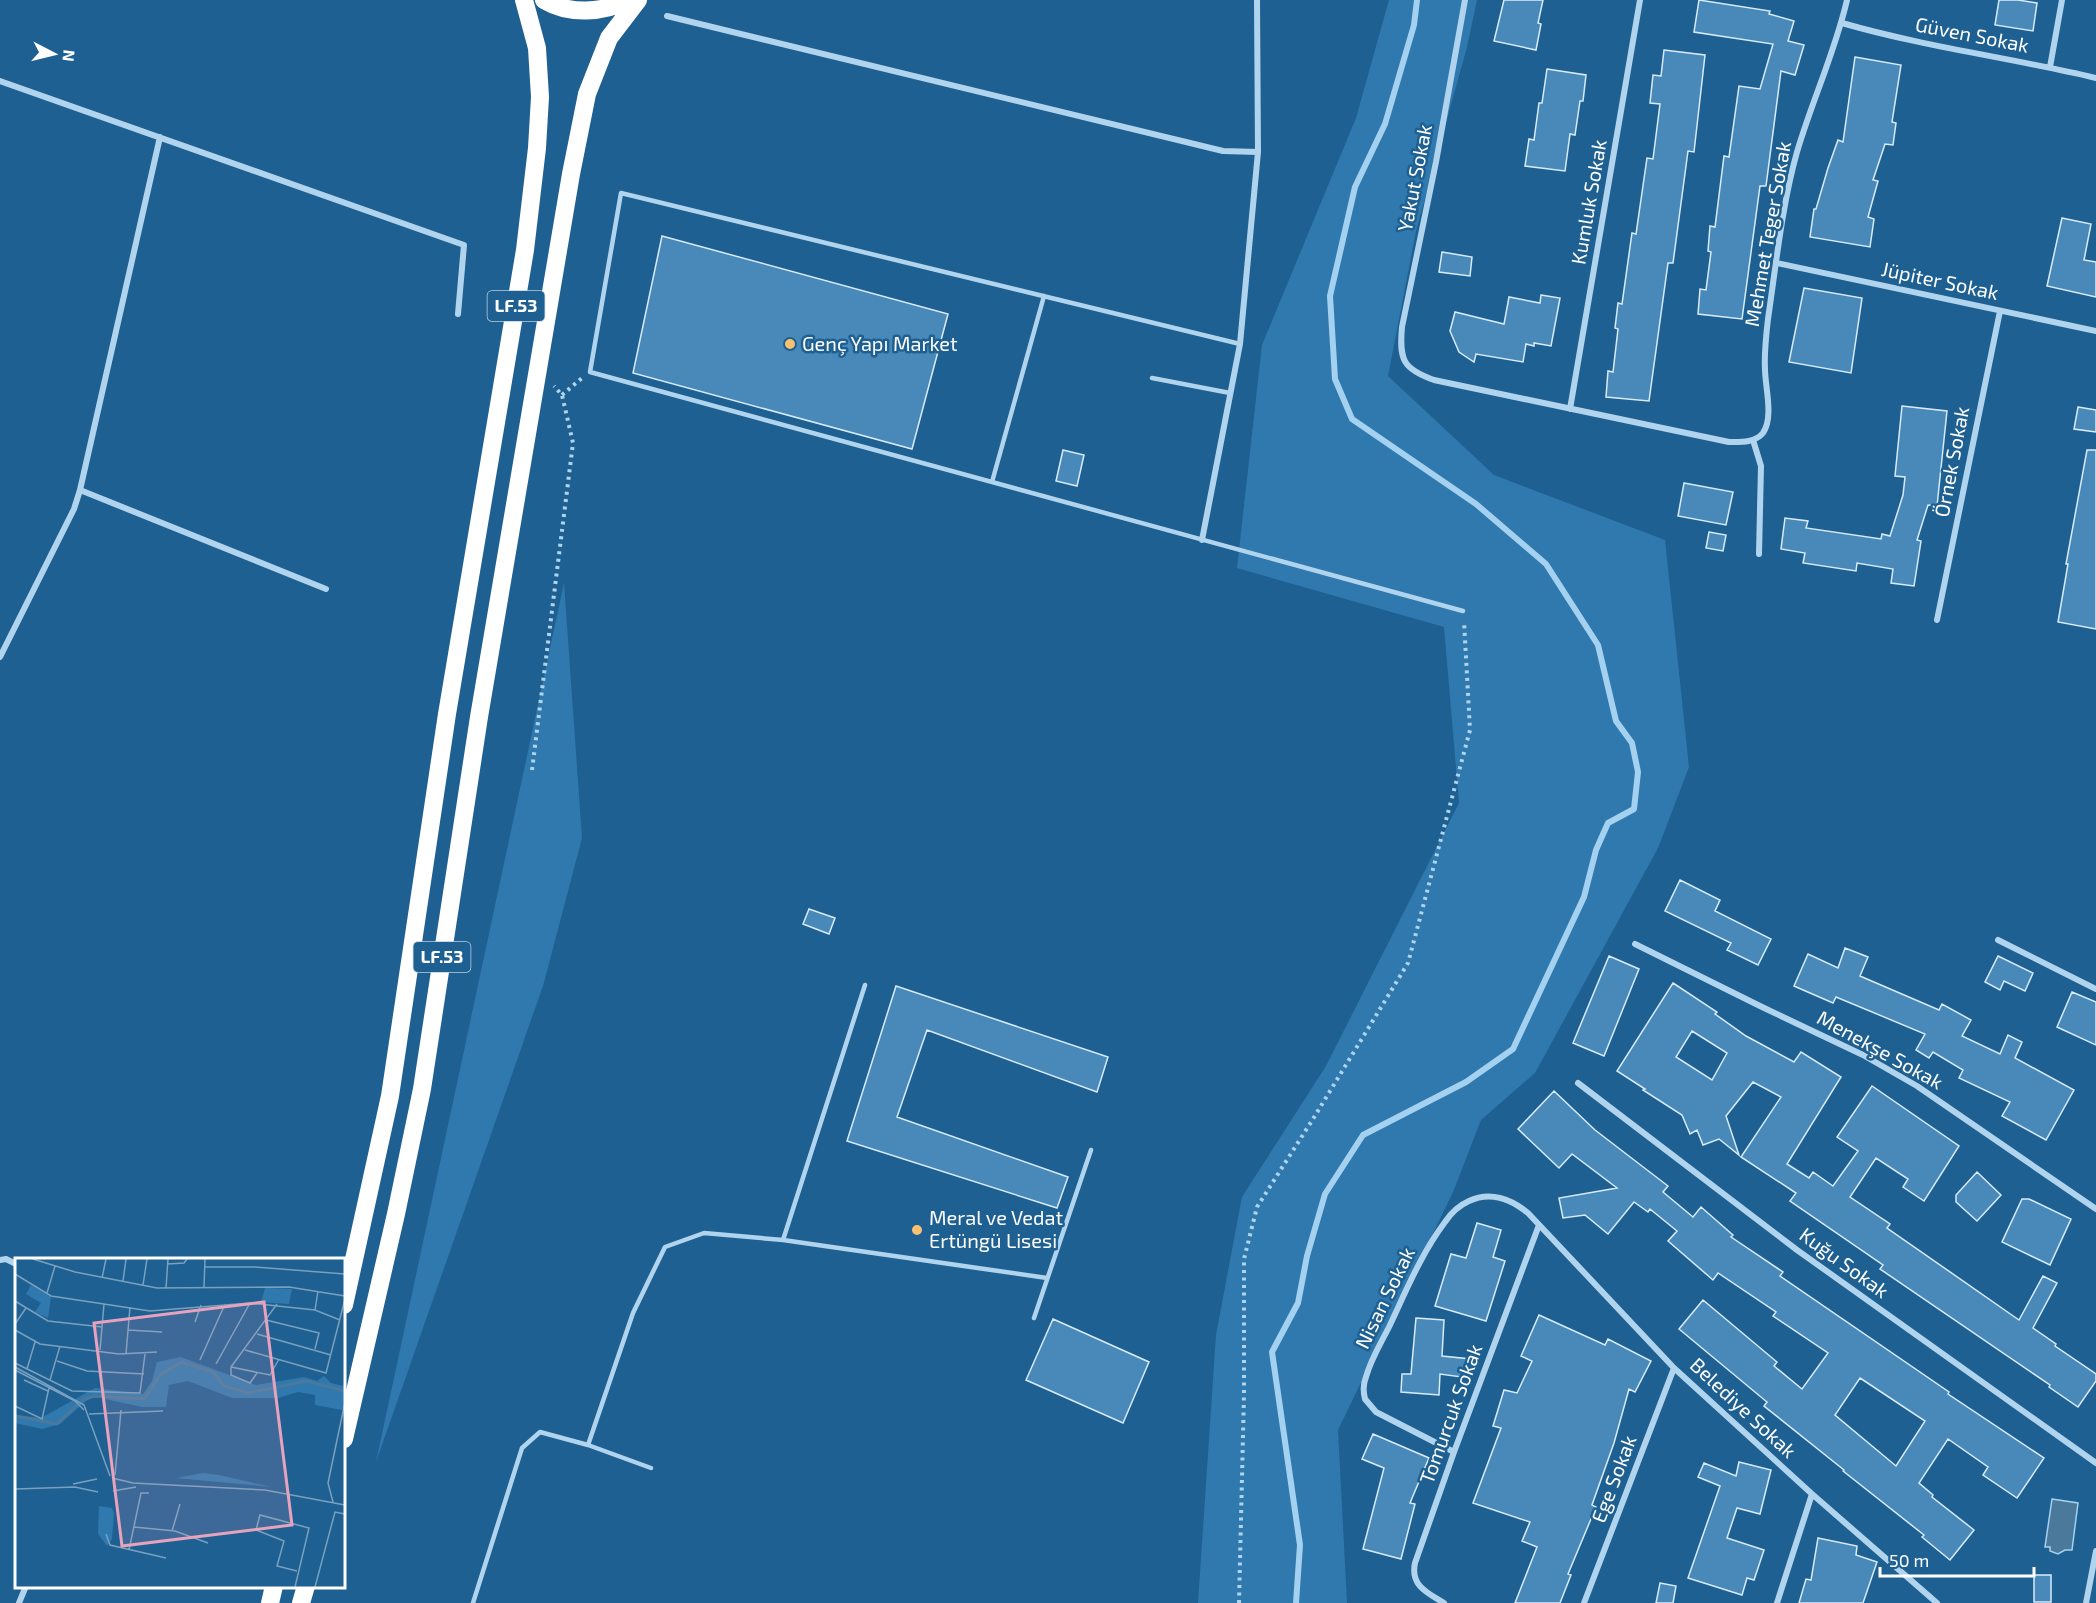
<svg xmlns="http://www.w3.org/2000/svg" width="2096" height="1603" font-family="'Exo 2',sans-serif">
  <rect width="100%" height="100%" fill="#1f6092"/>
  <!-- green -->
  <path fill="#3079ae" d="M 1389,0 L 1477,0 L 1467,47 L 1416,231 L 1388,376 L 1494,475 L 1665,540 L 1689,767 L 1658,848 L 1535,1073 L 1481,1120 L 1453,1192 L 1338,1430 L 1347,1603 L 1198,1603 L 1216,1335 L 1242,1197 L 1326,1066 L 1459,803 L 1444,627 L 1237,568 L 1262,345 L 1356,118 Z
    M 564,583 L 582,838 L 543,986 L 376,1462 Z"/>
  <!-- water -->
  <path fill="#4b799b" stroke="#a4d1ef" stroke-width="1.5" d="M 2052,1499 L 2078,1503 L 2072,1550 L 2065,1550 L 2058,1554 L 2050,1551 L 2050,1547 L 2045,1547 Z"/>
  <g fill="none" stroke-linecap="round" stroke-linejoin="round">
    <!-- stream -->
    <path stroke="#a4d1ef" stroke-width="6" d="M 1296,1603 L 1300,1545 L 1272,1352 L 1298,1303 L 1307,1256 L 1325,1194 L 1363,1135 L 1466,1082 L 1513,1049 L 1584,897 L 1596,850 L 1608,823 L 1634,809 L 1638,772 L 1632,743 L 1616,721 L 1598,645 L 1546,564 L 1476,504 L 1352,419 L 1335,379 L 1330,296 L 1355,187 L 1385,124 L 1414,25 L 1417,0"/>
  </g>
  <!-- building -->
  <path fill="#4889b9" stroke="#d7ebfa" stroke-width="1.5" fill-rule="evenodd" d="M 1504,0 L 1543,0 L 1538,23 L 1541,24 L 1536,50 L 1494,41 Z
    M 1699,0 L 1770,11 L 1769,14 L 1794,21 L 1788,41 L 1804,45 L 1795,75 L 1781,71 L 1766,186 L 1760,186 L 1742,319 L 1698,314 L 1700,289 L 1706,290 L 1711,252 L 1708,251 L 1710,226 L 1715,227 L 1724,156 L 1729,157 L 1739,86 L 1760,89 L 1773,44 L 1694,32 Z
    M 1999,0 L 2018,0 L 2037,3 L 2033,31 L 1995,25 Z
    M 1664,50 L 1705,55 L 1694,152 L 1688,151 L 1673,263 L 1668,263 L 1649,401 L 1606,397 L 1608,371 L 1613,372 L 1618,329 L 1615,328 L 1618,303 L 1622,304 L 1632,233 L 1636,234 L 1647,158 L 1653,159 L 1660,104 L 1650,103 L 1653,75 L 1661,76 Z
    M 1855,57 L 1901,65 L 1892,122 L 1896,123 L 1893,145 L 1885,144 L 1873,180 L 1878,181 L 1868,217 L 1874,219 L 1870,247 L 1810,237 L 1814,209 L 1816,209 L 1828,168 L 1838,140 L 1843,142 Z
    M 1547,69 L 1586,75 L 1583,101 L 1580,101 L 1575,135 L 1570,134 L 1565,171 L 1525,166 L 1529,139 L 1534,140 L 1539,103 L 1542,103 Z
    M 2062,218 L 2091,224 L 2084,260 L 2096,262 L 2096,297 L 2047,286 Z
    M 662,236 L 948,314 L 912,449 L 633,373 Z
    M 1442,252 L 1472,257 L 1470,276 L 1439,272 Z
    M 1804,288 L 1862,298 L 1851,373 L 1789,362 Z
    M 1541,295 L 1560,298 L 1551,346 L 1534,343 L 1534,346 L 1526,344 L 1523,362 L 1476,354 L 1474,362 L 1459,352 L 1450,331 L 1455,312 L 1504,324 L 1509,297 L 1540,303 Z
    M 1902,406 L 1947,411 L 1937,506 L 1928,505 L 1917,540 L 1921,541 L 1914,586 L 1891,583 L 1893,569 L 1857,563 L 1856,571 L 1803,563 L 1805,553 L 1781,549 L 1785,518 L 1808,521 L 1806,528 L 1881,539 L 1882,534 L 1890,536 L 1903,495 L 1905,477 L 1895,476 Z
    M 2078,407 L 2096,410 L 2096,432 L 2074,429 Z
    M 1063,450 L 1084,455 L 1077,486 L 1056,481 Z
    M 2087,450 L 2096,450 L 2096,629 L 2058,622 L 2068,564 L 2066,564 Z
    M 1684,483 L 1733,492 L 1726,525 L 1678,516 Z
    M 1709,532 L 1726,535 L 1723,551 L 1706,548 Z
    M 1680,880 L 1720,900 L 1715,911 L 1771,939 L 1758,965 L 1727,950 L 1731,943 L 1665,911 Z
    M 809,909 L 835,918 L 829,934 L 803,924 Z
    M 1845,948 L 1868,957 L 1860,976 L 1939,1010 L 1942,1004 L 1971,1020 L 1962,1036 L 2000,1054 L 2008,1035 L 2022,1042 L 2015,1058 L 2074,1090 L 2046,1140 L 2002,1116 L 2010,1102 L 1959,1078 L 1963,1070 L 1933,1052 L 1929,1058 L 1916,1050 L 1925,1034 L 1836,997 L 1833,1003 L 1794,986 L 1808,954 L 1838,968 Z
    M 1609,956 L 1639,969 L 1604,1056 L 1573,1043 Z
    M 1998,956 L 2033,973 L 2025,991 L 2004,981 L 2000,990 L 1985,982 Z
    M 1673,983 L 1717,1012 L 1715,1014 L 1746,1036 L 1794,1062 L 1801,1052 L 1841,1077 L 1787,1164 L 1809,1178 L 1813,1172 L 1833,1186 L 1858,1151 L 1837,1137 L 1872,1086 L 1959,1146 L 1924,1201 L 1903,1187 L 1908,1179 L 1876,1158 L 1850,1197 L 1890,1224 L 1887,1228 L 2019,1320 L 2043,1276 L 2057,1283 L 2033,1328 L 2056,1344 L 2055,1346 L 2096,1374 L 2096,1381 L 2078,1407 L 2049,1387 L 2050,1385 L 1880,1269 L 1883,1265 L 1790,1201 L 1796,1193 L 1741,1157 L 1781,1097 L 1753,1082 L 1726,1116 L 1739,1155 L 1719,1139 L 1703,1145 L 1697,1130 L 1690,1134 L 1682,1115 L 1643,1090 L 1645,1089 L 1617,1071 ZM 1692,1031 L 1727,1053 L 1712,1080 L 1676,1057 Z
    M 896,986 L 1108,1057 L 1097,1092 L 927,1030 L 897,1117 L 1068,1177 L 1057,1208 L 847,1141 Z
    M 2072,992 L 2096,1002 L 2096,1045 L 2057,1027 Z
    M 1554,1091 L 1595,1130 L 1668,1186 L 1663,1192 L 1693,1217 L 1701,1207 L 1733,1235 L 1731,1237 L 1783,1272 L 1780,1276 L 1949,1392 L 1948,1394 L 2044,1458 L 2017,1498 L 1983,1475 L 1988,1467 L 1948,1439 L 1919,1483 L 1933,1495 L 1932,1497 L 1974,1530 L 1950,1560 L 1922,1537 L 1924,1535 L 1843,1471 L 1844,1470 L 1764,1406 L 1767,1402 L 1679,1329 L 1703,1300 L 1777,1362 L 1774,1366 L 1802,1389 L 1828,1353 L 1773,1316 L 1776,1312 L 1718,1273 L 1713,1280 L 1668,1241 L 1677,1231 L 1650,1209 L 1648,1212 L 1634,1202 L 1608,1234 L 1585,1215 L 1563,1218 L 1559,1198 L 1617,1188 L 1572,1154 L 1559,1168 L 1518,1129 ZM 1860,1378 L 1925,1421 L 1896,1466 L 1835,1415 Z
    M 1977,1172 L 2001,1195 L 1977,1221 L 1956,1202 L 1956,1195 Z
    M 2022,1199 L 2029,1199 L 2071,1219 L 2050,1265 L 2002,1242 Z
    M 1477,1223 L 1501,1230 L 1493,1257 L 1505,1261 L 1486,1321 L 1435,1306 L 1451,1254 L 1466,1258 Z
    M 1539,1315 L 1605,1345 L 1608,1339 L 1651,1361 L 1635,1392 L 1629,1389 L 1614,1443 L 1592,1505 L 1596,1507 L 1568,1574 L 1571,1575 L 1560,1603 L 1515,1603 L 1537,1547 L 1522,1541 L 1530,1522 L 1473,1503 L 1501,1428 L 1493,1426 L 1504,1390 L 1517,1393 L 1532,1361 L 1521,1356 Z
    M 1416,1318 L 1444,1320 L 1442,1356 L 1471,1359 L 1469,1378 L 1440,1374 L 1439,1395 L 1401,1392 L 1402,1374 L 1411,1374 Z
    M 1053,1319 L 1149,1362 L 1123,1423 L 1026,1380 Z
    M 1373,1434 L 1429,1458 L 1410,1503 L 1415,1504 L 1401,1559 L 1363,1549 L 1384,1468 L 1362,1459 Z
    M 1739,1462 L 1771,1470 L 1760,1514 L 1737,1508 L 1727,1538 L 1764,1550 L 1754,1580 L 1747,1578 L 1742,1595 L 1688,1578 L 1720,1486 L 1698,1477 L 1704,1463 L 1736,1476 Z
    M 1818,1538 L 1857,1546 L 1856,1555 L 1877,1562 L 1863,1603 L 1799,1603 L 1806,1579 L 1811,1580 Z
    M 2034,1575 L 2051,1575 L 2051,1602 L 2034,1602 Z
    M 1660,1583 L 1676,1586 L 1673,1603 L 1656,1603 Z"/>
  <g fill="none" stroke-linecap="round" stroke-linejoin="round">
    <!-- path -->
    <path stroke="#b1d4ee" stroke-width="4" stroke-dasharray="3 4.5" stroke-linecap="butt" d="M 562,395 L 582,378
      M 532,770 L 573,443 L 562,395 L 554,386
      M 1239,1603 L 1244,1394 L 1244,1259 L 1257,1207 L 1313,1119 L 1408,963 L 1470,730 L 1464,621"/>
    <!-- lane -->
    <path stroke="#b1d4ee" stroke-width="4.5" d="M 1240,344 L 621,193 L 590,372 L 1463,611
      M 1152,378 L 1230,393
      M 992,482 L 1044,296
      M 783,1240 L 1047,1278
      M 1034,1318 L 1091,1150
      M 588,1445 L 651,1468
      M 473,1603 L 522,1448 L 540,1432 L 588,1445 L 633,1313 L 665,1247 L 704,1233 L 783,1240 L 865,985"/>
    <!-- street -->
    <path stroke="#b1d4ee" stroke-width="6" d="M 1465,0 L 1436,162 L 1402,327 C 1399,360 1403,369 1434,380 L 1729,442 C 1740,442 1755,443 1763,433 C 1774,417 1765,387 1765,369 C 1764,353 1766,336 1768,319 C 1776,265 1782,205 1797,152 C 1812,101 1835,52 1847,0
      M 667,16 L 1223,151 L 1258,152
      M 1842,23 C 1925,47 2012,58 2096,78
      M 2050,67 L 2062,0
      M 0,81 L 464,245 L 458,314
      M 1777,263 L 2096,331
      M 1570,409 L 1640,0
      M 1753,440 L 1761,466 L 1759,554
      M 80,490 L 326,589
      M 1202,540 L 1240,344 L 1258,152 L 1257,0
      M 1937,620 L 2000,311
      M 0,657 L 74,509 L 80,490 L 160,137
      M 1998,940 L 2096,989
      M 1635,944 L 1760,1006 L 1863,1055 L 1917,1086 L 2096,1209
      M 1578,1083 L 1797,1250 L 2096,1463
      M 0,1260 L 6,1259 L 16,1264
      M 1454,1452 L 1376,1412 L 1365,1399 C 1363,1391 1363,1384 1366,1377 C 1371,1359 1381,1343 1389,1327 C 1406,1291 1421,1254 1445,1222 C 1451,1213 1460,1205 1469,1201 C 1490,1191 1511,1199 1528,1213 L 1674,1368 L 1812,1494 L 1937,1603
      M 19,1603 L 26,1586
      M 1444,1603 C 1428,1593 1410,1586 1415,1563 L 1454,1452 L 1539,1225
      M 1584,1603 L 1674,1368
      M 1777,1603 L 1812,1494
      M 2086,1603 L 2096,1551"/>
    <!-- highway -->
    <path stroke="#fff" stroke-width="18" d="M 544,0 C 569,15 603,13 628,0
      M 344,1305 L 390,1096 L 447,714 L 525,250 L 537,148 L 540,97 L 537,48 L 524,0
      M 344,1439 L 396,1214 L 422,1089 L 479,717 L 571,174 L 587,94 L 609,38 L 638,0
      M 270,1603 L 274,1586
      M 301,1603 L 306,1586"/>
  </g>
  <!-- markers -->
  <g fill="#fbc171" stroke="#1f6092" stroke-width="2">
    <circle cx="790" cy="344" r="6"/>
    <circle cx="917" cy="1230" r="6"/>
  </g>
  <g text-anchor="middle" stroke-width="5" stroke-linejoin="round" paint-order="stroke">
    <!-- shield labels -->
    <g fill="#1f6092" stroke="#bccfde" stroke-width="1.5">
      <rect x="487.5" y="291" width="57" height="30" rx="4.5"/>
      <rect x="413.5" y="942" width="57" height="30" rx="4.5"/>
    </g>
    <g font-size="18" font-weight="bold" fill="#fff">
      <text x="516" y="312">LF.53</text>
      <text x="442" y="963">LF.53</text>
    </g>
    <!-- street labels -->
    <g font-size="20" fill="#fff" stroke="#1f6092">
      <text transform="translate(1972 35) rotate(11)" y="7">Güven Sokak</text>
      <text transform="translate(1415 178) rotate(-79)" y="7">Yakut Sokak</text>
      <text transform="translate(1589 202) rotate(-80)" y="7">Kumluk Sokak</text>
      <text transform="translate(1768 234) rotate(-80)" y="7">Mehmet Teger Sokak</text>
      <text transform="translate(1940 281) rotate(12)" y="7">Jüpiter Sokak</text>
      <text transform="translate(1952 462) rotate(-79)" y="7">Örnek Sokak</text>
      <text transform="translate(1880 1050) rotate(29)" y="7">Menekşe Sokak</text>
      <text transform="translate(1844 1263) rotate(36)" y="7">Kuğu Sokak</text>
      <text transform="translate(1385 1298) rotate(-64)" y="7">Nisan Sokak</text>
      <text transform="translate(1743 1408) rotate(43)" y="7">Belediye Sokak</text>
      <text transform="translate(1451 1414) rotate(-70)" y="7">Tomurcuk Sokak</text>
      <text transform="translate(1614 1479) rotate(-69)" y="7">Ege Sokak</text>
    </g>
    <!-- poi labels -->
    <g font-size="20" fill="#fff" stroke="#1f6092" text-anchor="start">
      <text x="802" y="351">Genç Yapı Market</text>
      <text x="929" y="1225">Meral ve Vedat<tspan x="929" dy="23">Ertüngü Lisesi</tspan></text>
    </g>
  </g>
  <!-- overview -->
  <g transform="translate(15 1258)">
    <rect width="330" height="330" fill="#1f6092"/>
    <path d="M 16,27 L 36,39 L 33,60 L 20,54 L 26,45 L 11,36 ZM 250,30 L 277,31 L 274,46 L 246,44 ZM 166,99 L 241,127 L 289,119 L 302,123 L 309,118 L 316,125 L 328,128 L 330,121 L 330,149 L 327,152 L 300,147 L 300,137 L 283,134 L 263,140 L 217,140 L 173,123 L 154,127 L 151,149 L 127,149 L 81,139 L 72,142 L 45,166 L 27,171 L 0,165 L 0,157 L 26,160 L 80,130 L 128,136 L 137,123 L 142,104 ZM 188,215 L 204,217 L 257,229 L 161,220 ZM 84,248 L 97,250 L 99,255 L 97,281 L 92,288 L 83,276 Z" fill="#3079ae"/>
    <path fill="none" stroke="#4b799b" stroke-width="3" d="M 66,143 L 78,138 L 129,141 L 146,116 L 167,104 L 198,114 L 209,128 L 233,135 L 291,123 L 330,133M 0,158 L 42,166 L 62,147"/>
    <path fill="none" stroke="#79a0be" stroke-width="1.5" d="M 18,1 L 60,14 L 142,30 L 274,29 L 330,38M 152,6 L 169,5 L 172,1M 189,9 L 240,9 L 330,16M 0,16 L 36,38 L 135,53 L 235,45 L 300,52 L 325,62M 87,20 L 91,1M 108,23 L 111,1M 128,27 L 132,1M 189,29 L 190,1M 151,30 L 153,1M 32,35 L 40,8M 0,43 L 33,63 L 87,69M 300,52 L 303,33M 251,62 L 304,75 L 300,91M 180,64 L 186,47M 0,66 L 11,50M 0,72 L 25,86 L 104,96 L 142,94M 113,72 L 147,74M 242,76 L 316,97M 85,92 L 89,46M 230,92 L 311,115 L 330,41M 111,96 L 115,49M 185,102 L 210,46M 42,103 L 72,113 L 129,116M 0,105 L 57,133 L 125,135 L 130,96M 201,106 L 235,45M 0,109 L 69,147 L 95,218M 216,109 L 262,46M 216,109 L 255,117 L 264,101M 216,109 L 216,117 L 235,125 L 242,115M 12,111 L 20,84M 0,112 L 60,143 L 69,152M 9,122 L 33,133M 35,122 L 45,88M 0,148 L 27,161 L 34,130M 74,156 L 148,153M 100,217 L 106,152M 97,220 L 118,225 L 250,232 L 330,247M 58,226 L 82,221M 0,231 L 60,229 L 83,234M 98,233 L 121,229M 318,244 L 313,225 L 330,144M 119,269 L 160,273 L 193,285M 157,273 L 165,246M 91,276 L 95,287 L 151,300M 114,292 L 126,235 L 134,235M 280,329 L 294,270 L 245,257 L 241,272 L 269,283 L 262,308 L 282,313M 300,329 L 320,254 L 330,256"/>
    <path fill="#e7a3bd" fill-opacity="0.15" stroke="#e7a3bd" stroke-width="3" d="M 249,44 L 277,267 L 107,288 L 79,65 Z"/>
    <rect width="330" height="330" fill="none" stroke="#fff" stroke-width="3"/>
  </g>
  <!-- north arrow -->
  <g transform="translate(54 54) rotate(97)" stroke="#1f6092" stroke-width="4.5" paint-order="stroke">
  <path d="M0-4.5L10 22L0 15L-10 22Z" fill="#ffffff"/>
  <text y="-9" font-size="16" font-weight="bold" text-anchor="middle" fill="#ffffff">N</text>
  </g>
  <!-- scale -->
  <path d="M1880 1567v9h154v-9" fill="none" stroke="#ffffff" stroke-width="3"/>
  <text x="1889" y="1567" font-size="18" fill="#ffffff" stroke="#1f6092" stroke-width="4.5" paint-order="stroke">50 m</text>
</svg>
